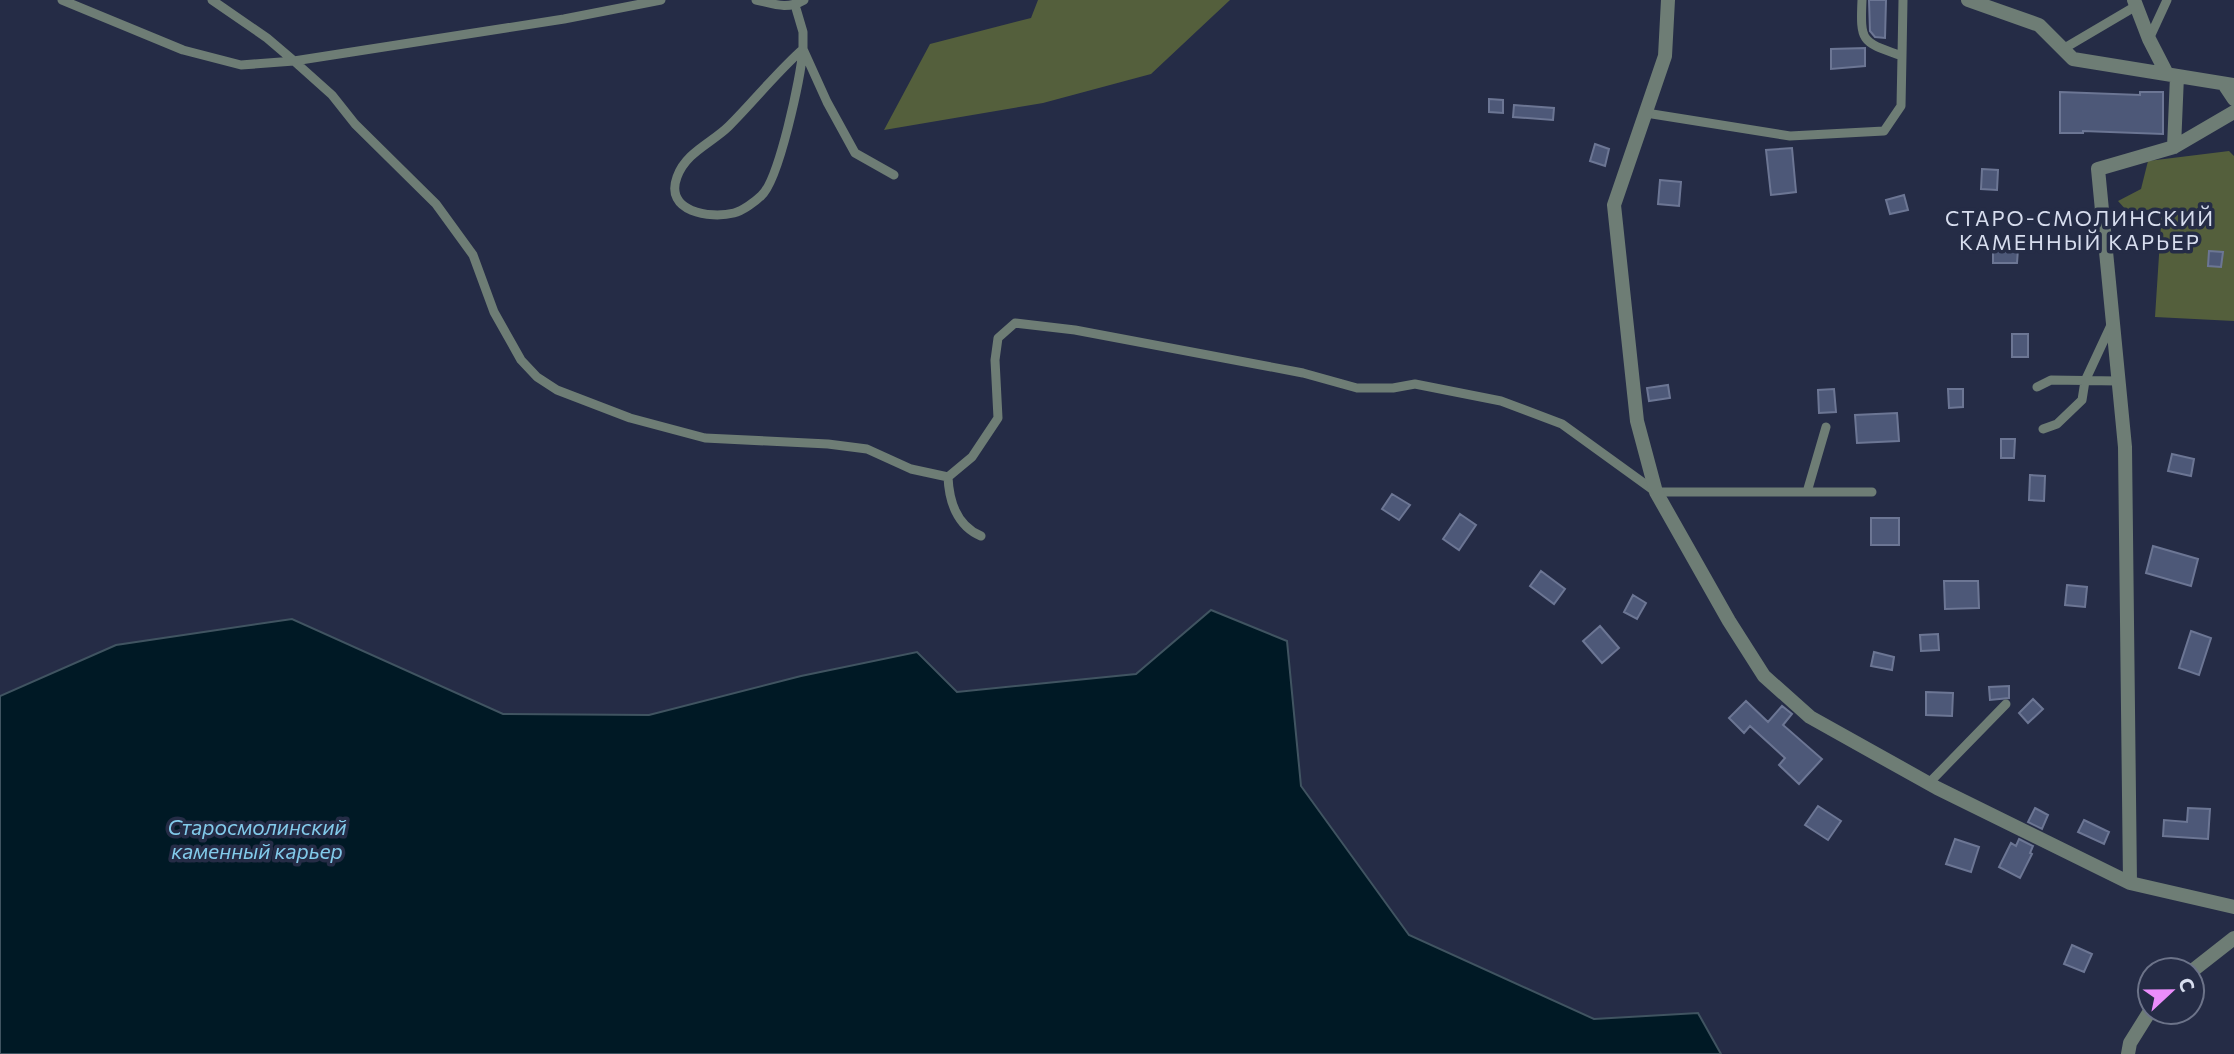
<svg xmlns="http://www.w3.org/2000/svg" width="2234" height="1054" font-family="Commissioner,sans-serif">
  <rect width="100%" height="100%" fill="#252c46"/>
  <!-- forest -->
  <path fill="#545f3c" d="M 1038,0 L 1230,0 L 1151,74 L 1043,103 L 884,130 L 930,44 L 1031,18 Z
    M 2229,151 L 2234,156 L 2234,321 L 2155,317 L 2162,209 L 2127,211 L 2118,201 L 2141,189 L 2148,161 Z"/>
  <!-- water -->
  <path fill="#001925" stroke="#405461" stroke-width="2" d="M 1211,610 L 1287,641 L 1301,786 L 1409,935 L 1594,1019 L 1698,1013 L 1721,1054 L 0,1054 L 0,696 L 116,645 L 292,619 L 503,714 L 649,715 L 801,676 L 917,652 L 957,692 L 1136,674 Z"/>
  <!-- building -->
  <path fill="#4d5878" stroke="#6c7694" stroke-width="2" d="M 1869,0 L 1886,0 L 1885,38 L 1875,37 L 1870,31 Z
    M 1865,48 L 1865,66 L 1831,69 L 1831,49 Z
    M 2060,92 L 2140,95 L 2140,92 L 2163,92 L 2163,134 L 2083,131 L 2083,133 L 2060,133 Z
    M 1489,99 L 1503,100 L 1503,113 L 1489,112 Z
    M 1514,105 L 1554,108 L 1553,120 L 1513,117 Z
    M 1595,144 L 1609,149 L 1605,166 L 1590,161 Z
    M 1792,148 L 1796,192 L 1771,195 L 1766,150 Z
    M 1982,169 L 1998,170 L 1997,190 L 1981,189 Z
    M 1660,180 L 1681,182 L 1679,206 L 1658,204 Z
    M 1904,195 L 1908,210 L 1890,214 L 1886,200 Z
    M 1993,248 L 2018,249 L 2017,263 L 1993,263 Z
    M 2209,251 L 2223,252 L 2221,267 L 2208,266 Z
    M 2012,334 L 2028,334 L 2028,357 L 2012,357 Z
    M 1668,385 L 1670,398 L 1649,401 L 1647,388 Z
    M 1834,389 L 1836,412 L 1819,413 L 1818,390 Z
    M 1948,389 L 1963,389 L 1963,407 L 1949,408 Z
    M 1897,413 L 1899,441 L 1857,443 L 1855,415 Z
    M 2001,439 L 2015,439 L 2014,458 L 2001,458 Z
    M 2172,454 L 2194,459 L 2191,476 L 2168,471 Z
    M 2030,475 L 2045,476 L 2044,501 L 2029,500 Z
    M 1392,494 L 1410,505 L 1399,520 L 1382,509 Z
    M 1460,514 L 1476,525 L 1459,550 L 1443,539 Z
    M 1871,518 L 1899,518 L 1899,545 L 1871,545 Z
    M 2153,546 L 2198,559 L 2191,586 L 2146,573 Z
    M 1541,571 L 1565,589 L 1554,604 L 1530,586 Z
    M 1944,581 L 1978,581 L 1979,608 L 1945,609 Z
    M 2067,585 L 2087,587 L 2085,607 L 2065,605 Z
    M 1633,595 L 1646,603 L 1637,619 L 1624,612 Z
    M 1600,626 L 1619,648 L 1602,663 L 1583,641 Z
    M 2191,631 L 2211,638 L 2199,675 L 2179,668 Z
    M 1938,634 L 1939,650 L 1921,651 L 1920,635 Z
    M 1874,652 L 1894,657 L 1892,670 L 1871,666 Z
    M 2009,686 L 2009,698 L 1990,700 L 1989,687 Z
    M 1926,692 L 1953,693 L 1952,716 L 1926,715 Z
    M 2033,699 L 2043,709 L 2028,723 L 2019,713 Z
    M 1746,701 L 1768,722 L 1782,706 L 1792,714 L 1783,725 L 1822,759 L 1799,784 L 1779,765 L 1785,758 L 1750,726 L 1744,733 L 1729,718 Z
    M 1818,806 L 1841,821 L 1828,840 L 1805,825 Z
    M 2035,808 L 2048,815 L 2042,829 L 2028,822 Z
    M 2188,808 L 2210,809 L 2208,839 L 2163,836 L 2164,820 L 2187,822 Z
    M 2084,820 L 2109,832 L 2104,844 L 2078,832 Z
    M 1955,839 L 1979,847 L 1971,872 L 1946,864 Z
    M 2019,839 L 2033,846 L 2030,853 L 2032,854 L 2020,878 L 1999,867 L 2011,843 L 2016,846 Z
    M 2072,945 L 2092,954 L 2084,972 L 2064,964 Z"/>
  <g fill="none" stroke-linecap="round" stroke-linejoin="round">
    <!-- lane -->
    <path stroke="#6e7d75" stroke-width="9" d="M 62,0 L 183,50 L 241,65 L 294,61 L 564,19 L 661,0
      M 212,0 L 267,38 L 294,61 L 332,95 L 355,124 L 436,204 L 473,255 L 494,312 L 521,360 L 537,377 L 557,390 L 630,418 L 705,438 L 828,444 L 867,449 L 911,469 L 948,477 L 972,457 L 998,418 L 995,360 L 998,338 L 1015,323 L 1075,330 L 1303,373 L 1357,388 L 1393,388 L 1415,384 L 1501,401 L 1562,424 L 1656,492 L 1872,492
      M 756,0 C 774,4 787,10 804,0
      M 795,5 L 803,32 L 803,49 L 827,102 L 855,153 L 894,175
      M 2149,39 L 2167,0
      M 803,49 C 801,76 779,181 761,196 C 755,202 742,211 734,213 C 710,219 664,212 677,177 C 686,152 712,143 729,126 C 755,100 776,73 803,49 Z
      M 2063,49 L 2136,6
      M 1902,56 L 1903,0
      M 1646,113 L 1790,136 L 1884,131 L 1901,106 L 1902,56 C 1862,42 1860,43 1862,0
      M 2037,387 L 2051,380 L 2118,381
      M 2043,429 L 2057,424 L 2082,400 L 2085,381 L 2112,323
      M 948,477 C 949,501 957,526 981,536
      M 1807,492 L 1826,427
      M 1929,783 L 2006,704"/>
    <!-- street -->
    <path stroke="#6e7d75" stroke-width="14" d="M 1668,0 L 1665,56 L 1614,205 L 1637,421 L 1656,492 L 1729,621 L 1764,676 L 1810,717 L 1937,788 L 2130,883 L 2234,907
      M 1968,0 L 2039,25 L 2073,59 L 2234,85
      M 2134,0 L 2149,39 L 2167,74
      M 2224,84 L 2234,99
      M 2174,147 L 2177,76
      M 2130,883 L 2125,447 L 2098,169 L 2174,147 L 2234,112
      M 2192,971 L 2234,938
      M 2128,1054 L 2130,1043 L 2150,1011"/>
  </g>
  <g text-anchor="middle" stroke-width="7" stroke-linejoin="round" paint-order="stroke">
    <!-- neighbourhood labels -->
    <g font-size="21" letter-spacing="2" fill="#d7ddee" stroke="#252c46">
      <text x="2080" y="226">СТАРО-СМОЛИНСКИЙ<tspan x="2080" dy="24">КАМЕННЫЙ КАРЬЕР</tspan></text>
    </g>
    <!-- water labels -->
    <g font-size="21" font-style="italic" fill="#82caea" stroke="#252c46">
      <text x="257" y="835">Старосмолинский<tspan x="257" dy="24">каменный карьер</tspan></text>
    </g>
  </g>
  <!-- north arrow -->
  <g transform="translate(2171 991) rotate(68)"><circle r="33" fill="#252c46" stroke="#6c7389" stroke-width="2"/>
  <path d="M0-5L12 26L0 18L-12 26Z" fill="#eb8dfb"/>
  <text y="-10" font-size="19" font-weight="bold" text-anchor="middle" fill="#d7ddee">С</text>
  </g>
</svg>
